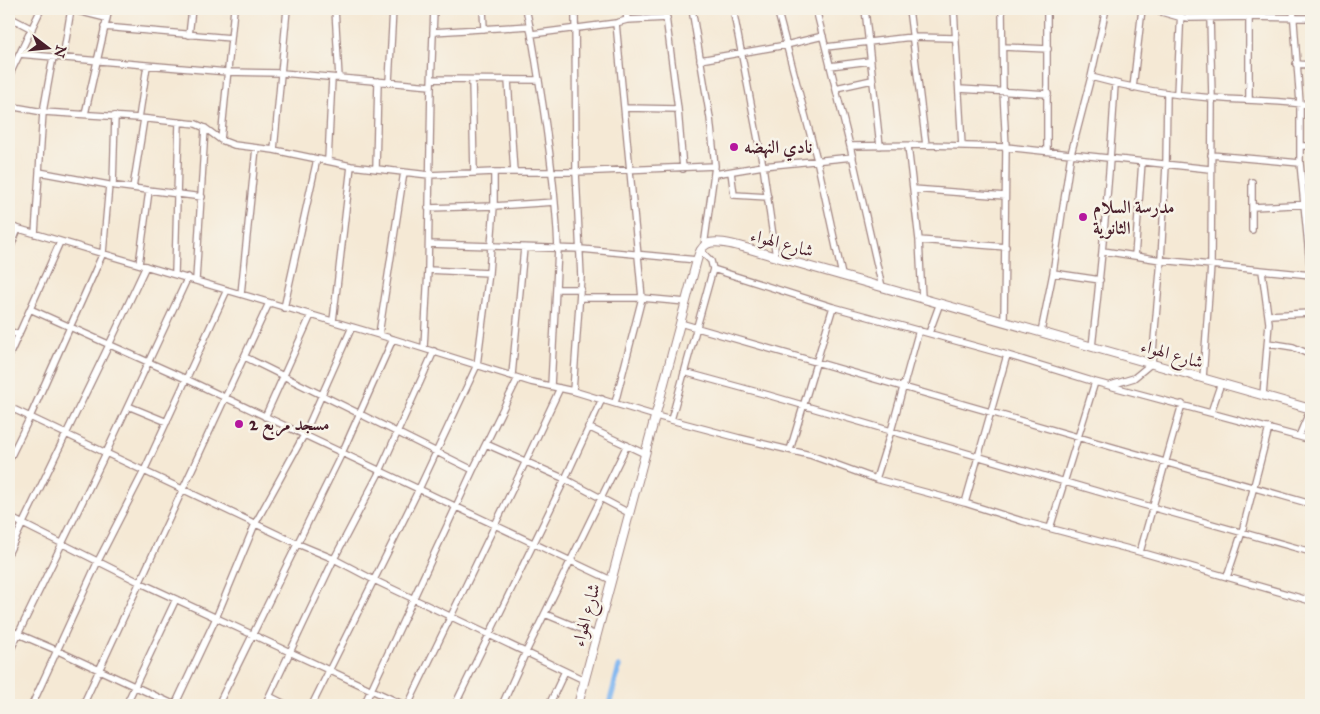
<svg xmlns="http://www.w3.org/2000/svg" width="1320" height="714" font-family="'IM FELL Great Primer',Amiri,serif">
  <rect width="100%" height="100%" fill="#f7f3e8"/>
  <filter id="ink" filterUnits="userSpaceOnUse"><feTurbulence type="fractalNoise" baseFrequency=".02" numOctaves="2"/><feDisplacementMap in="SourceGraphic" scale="10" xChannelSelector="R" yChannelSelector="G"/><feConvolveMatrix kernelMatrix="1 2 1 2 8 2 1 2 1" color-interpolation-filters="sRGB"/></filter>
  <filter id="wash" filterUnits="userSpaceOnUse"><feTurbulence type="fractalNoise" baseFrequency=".0096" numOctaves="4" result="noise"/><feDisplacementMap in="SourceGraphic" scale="20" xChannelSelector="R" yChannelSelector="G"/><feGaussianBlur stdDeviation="1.12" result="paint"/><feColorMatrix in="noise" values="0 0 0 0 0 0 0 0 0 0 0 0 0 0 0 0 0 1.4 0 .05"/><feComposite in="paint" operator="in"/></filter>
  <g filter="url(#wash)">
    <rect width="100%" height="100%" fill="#f5e9d5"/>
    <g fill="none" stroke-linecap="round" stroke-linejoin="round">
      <!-- canal -->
      <path stroke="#81b7f0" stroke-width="5.5" d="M 609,705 L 619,667"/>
    </g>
  </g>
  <g filter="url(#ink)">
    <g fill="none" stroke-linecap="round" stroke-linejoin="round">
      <!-- minor casing -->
      <g stroke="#a08480" stroke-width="8">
        <path id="minor" d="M 70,9 L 106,18
          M 335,9 L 339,78
          M 483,9 L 484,29
          M 526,9 C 532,33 535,57 539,81 C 548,136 556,193 558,249 L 551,386
          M 626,9 L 627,20
          M 665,9 L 678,109 L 683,169
          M 692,9 L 710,118 L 715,166 L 704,246
          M 733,9 L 763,166 L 776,257
          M 777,9 L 817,160 L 842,275
          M 816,9 L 850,146 L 882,287
          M 865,9 L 880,146
          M 909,9 L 926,145
          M 954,9 L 962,146
          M 1002,9 L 1003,91 L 1006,147 L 1004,322
          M 1151,9 L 1179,17 L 1189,18 L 1249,17 L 1311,18
          M 1249,9 L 1249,99
          M 1293,9 L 1300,103 L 1300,163 L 1311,276
          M 9,17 L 32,29
          M 104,27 L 231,38
          M 433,32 L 530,26
          M 532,34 L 616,23 L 627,20 L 667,18
          M 189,35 L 192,9
          M 826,47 L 912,37 L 955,38
          M 1003,47 L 1048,49
          M 19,54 L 227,72 L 282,73 L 431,86
          M 63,58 L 71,9
          M 700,60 L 786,45 L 823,36
          M 1296,64 L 1311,65
          M 830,66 L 870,61
          M 9,76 L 41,9
          M 1091,77 C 1130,88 1171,95 1212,98 C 1245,101 1278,100 1311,105
          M 432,79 L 539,80
          M 472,80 L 474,173
          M 508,80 L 514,172
          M 389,82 L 393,9
          M 836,88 L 872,80
          M 1133,88 L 1142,9
          M 959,89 L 1048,94
          M 1177,94 L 1181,9
          M 9,106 L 43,112 L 139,118 L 196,124 L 205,128 L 221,140 L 234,145 L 274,150 L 351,166 L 429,175 L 494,172 L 576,172 L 715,166
          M 625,108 L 678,109
          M 85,114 L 109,9
          M 139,118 L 147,66
          M 221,140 L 234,9
          M 850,146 L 926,145 L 1006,147 L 1210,169
          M 908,146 L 919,240 L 922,298
          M 1300,146 L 1311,146
          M 274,150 L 287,9
          M 1047,150 L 1047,9
          M 1211,155 L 1300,163
          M 328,160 L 332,78
          M 376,169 L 378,81
          M 39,172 L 109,185 L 202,197
          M 731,172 L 734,195 L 768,197
          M 715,174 L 763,166 L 853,157
          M 1252,182 L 1252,230
          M 113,185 L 115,116
          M 133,188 L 144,119
          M 913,189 L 1005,196
          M 1253,207 L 1311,204
          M 428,208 L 494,206 L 555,202
          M 9,226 L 393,339 L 531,382 L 573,391 L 656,416 L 739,438 L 810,455 L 876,479 L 965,503 L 1022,521 L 1140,552 L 1311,601
          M 35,234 L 43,112 L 53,57
          M 919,240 L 1006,247
          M 429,244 L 581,249 L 697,260
          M 9,251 L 18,229
          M 1103,251 L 1161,260 L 1311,275
          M 1135,256 L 1142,162
          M 139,264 L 149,191
          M 713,269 L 833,307 L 1007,355 L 1095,382 L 1311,440
          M 428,270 L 489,273
          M 1262,271 L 1269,323 L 1263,395
          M 1053,273 L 1100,280
          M 175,274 L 179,122
          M 196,280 L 205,128
          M 556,289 L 581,289
          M 241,294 L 256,148
          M 580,298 L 642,298 L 686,302
          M 284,308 L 317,159
          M 30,309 L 186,379 L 611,580
          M 1269,315 L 1311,313
          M 333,321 L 351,166
          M 680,323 L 1311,504
          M 9,331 L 19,335
          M 1041,332 L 1053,273 L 1071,154 L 1091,77 L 1106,9
          M 929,333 L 940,303
          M 379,334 L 404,172
          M 1268,343 L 1293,347 L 1311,355
          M 1092,347 C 1102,260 1110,172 1115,84
          M 424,348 L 428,270 L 431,86 L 434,9
          M 9,356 L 60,242
          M 245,357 L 473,470
          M 684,372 L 768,395 L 1137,503 L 1311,552
          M 512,375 L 524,248
          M 1203,378 L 1211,265 L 1212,98 L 1210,17
          M 1111,385 L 1134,378 L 1152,363 L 1161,260 L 1166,165 L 1167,93
          M 573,391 L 581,277 L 576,172 L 575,9
          M 615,403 L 642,298 L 616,23
          M 128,406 L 167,422
          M 9,407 L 298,544 L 334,559 L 374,580 L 584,680
          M 1211,412 L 1221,383
          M 265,417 L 311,315
          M 671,420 L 713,269 L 711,261 L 700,250
          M 588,427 L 645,454
          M 1299,436 L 1311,408
          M 486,444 L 565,479 L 629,513
          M 790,450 L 833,307
          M 9,460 L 30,417 L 103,253 L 109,185
          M 876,479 L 891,431 L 919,330
          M 965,503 L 1007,355
          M 9,517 L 141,583 L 404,705
          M 1050,528 L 1095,382
          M 9,552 L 109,345 L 146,266
          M 1140,552 L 1182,404
          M 1227,577 L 1242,532 L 1269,428
          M 545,614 L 596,635
          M 9,630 L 56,650 L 175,705
          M 9,653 L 106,453 L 188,277
          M 269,696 L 287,705
          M 32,705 L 98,561 L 144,471 L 227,290
          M 83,705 L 269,303
          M 126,705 L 176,599
          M 175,705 L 216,618 L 255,524 L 304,435 L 352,327
          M 218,705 L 342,453 L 393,339
          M 265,705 L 334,559 L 380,471 L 434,351
          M 312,705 L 419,489 L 477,365 L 489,273 L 494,206 L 494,172
          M 364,705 L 473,470 L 518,378
          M 408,705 L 525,463 L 560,388
          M 455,705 L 565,479 L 602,399
          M 502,705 L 526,652 L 627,445
          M 549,705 L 565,671"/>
      </g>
      <!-- tertiary casing -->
      <g stroke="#a08480" stroke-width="10">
        <path id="tertiary" d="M 578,705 L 697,260 C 699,254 700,248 707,244 C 720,237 761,253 776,257 L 1311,409"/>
      </g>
      <!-- minor -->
      <use href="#minor" stroke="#fff" stroke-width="5.5"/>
      <!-- tertiary -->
      <use href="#tertiary" stroke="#fff" stroke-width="8"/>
    </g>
  </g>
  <!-- markers -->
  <g fill="#b5179e" stroke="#f7f3e8" stroke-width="2">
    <circle cx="734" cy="147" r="5"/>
    <circle cx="1083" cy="217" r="5"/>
    <circle cx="239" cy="424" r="5"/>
  </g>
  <g text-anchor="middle" stroke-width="5" stroke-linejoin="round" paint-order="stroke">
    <!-- poi labels -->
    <g font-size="18" font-weight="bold" fill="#4a1f2b" stroke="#f7f3e8" text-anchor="start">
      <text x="744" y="153">نادي النهضه</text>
      <text x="1093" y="213">مدرسة السلام<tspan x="1093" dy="21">الثانوية</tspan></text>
      <text x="249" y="430">مسجد مربع 2</text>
    </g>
    <!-- street labels -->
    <g font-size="18" fill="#4a1f2b" stroke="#f7f3e8">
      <text transform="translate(782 243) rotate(15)" y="6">شارع الهواء</text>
      <text transform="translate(1172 354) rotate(16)" y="6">شارع الهواء</text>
      <text transform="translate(586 615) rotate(-75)" y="6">شارع الهواء</text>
    </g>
  </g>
  <!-- margin -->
  <rect width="1320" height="714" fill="none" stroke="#f7f3e8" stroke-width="30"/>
  <!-- north arrow -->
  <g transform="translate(48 48) rotate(106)" stroke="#f7f3e8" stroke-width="4" paint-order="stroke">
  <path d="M0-4L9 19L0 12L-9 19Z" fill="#4a1f2b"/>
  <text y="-8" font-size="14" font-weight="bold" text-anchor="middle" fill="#4a1f2b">N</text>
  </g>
</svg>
